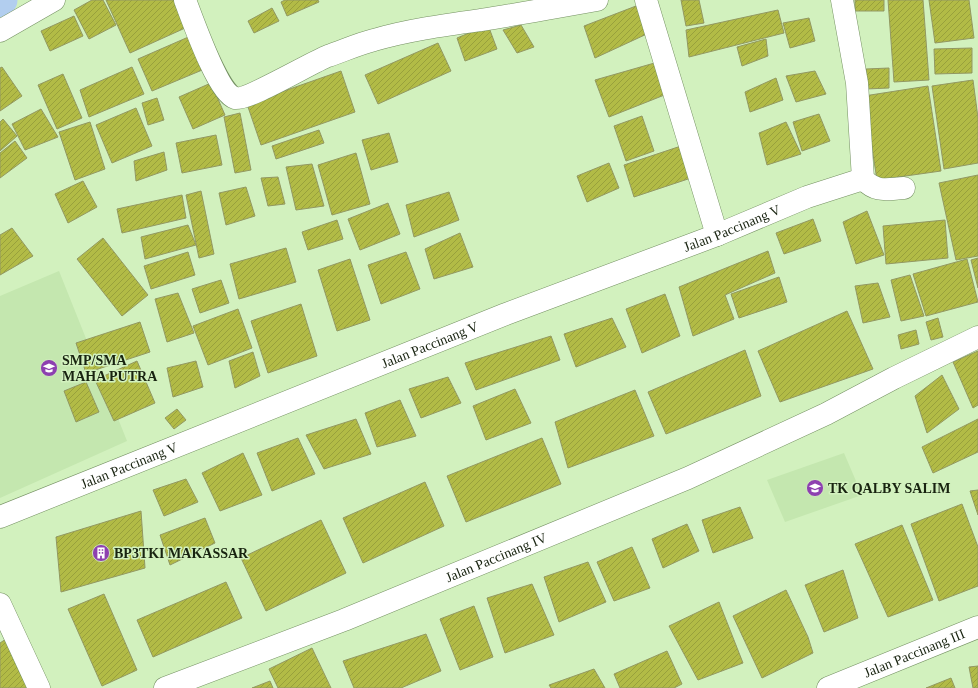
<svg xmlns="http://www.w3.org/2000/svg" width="978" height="688" font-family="'Times New Roman',serif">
  <defs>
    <pattern id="building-hatch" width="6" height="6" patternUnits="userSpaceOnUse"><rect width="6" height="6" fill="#b2bb46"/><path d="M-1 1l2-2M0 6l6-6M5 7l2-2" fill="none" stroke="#98a03c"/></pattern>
  </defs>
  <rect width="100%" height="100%" fill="#d2f1be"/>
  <!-- built -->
  <path fill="#c4e7af" d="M 59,271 L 127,441 L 0,498 L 0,296 Z
    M 844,453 L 862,495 L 785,522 L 767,480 Z"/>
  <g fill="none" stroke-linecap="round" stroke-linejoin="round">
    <!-- canal -->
    <path stroke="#b2ceef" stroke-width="31" d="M 0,2 L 2,0"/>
  </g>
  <!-- building -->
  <path fill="url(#building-hatch)" stroke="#929862" d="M 92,0 L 103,0 L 116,25 L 89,39 L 74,10 Z
    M 106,0 L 181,0 L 194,24 L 130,53 Z
    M 285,0 L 318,0 L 319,2 L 287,16 L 281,2 Z
    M 681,0 L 699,0 L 704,23 L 686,26 Z
    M 855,0 L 884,0 L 884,11 L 855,11 Z
    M 888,0 L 923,0 L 929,80 L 894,82 Z
    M 929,0 L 969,0 L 974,38 L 935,43 Z
    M 636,6 L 649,33 L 595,58 L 584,26 Z
    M 272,8 L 279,21 L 254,33 L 248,21 Z
    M 778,10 L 784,33 L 689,57 L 686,30 Z
    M 74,16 L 83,36 L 50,51 L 41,31 Z
    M 809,18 L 815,41 L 790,48 L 783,23 Z
    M 488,25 L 497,49 L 465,61 L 457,38 Z
    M 521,25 L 534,47 L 517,53 L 503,30 Z
    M 193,35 L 207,68 L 152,91 L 138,59 Z
    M 766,39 L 768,56 L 742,66 L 737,47 Z
    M 438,43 L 451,71 L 378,104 L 365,75 Z
    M 972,48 L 972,73 L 935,74 L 934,49 Z
    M 658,62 L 672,92 L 609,117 L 595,80 Z
    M 2,67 L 22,96 L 0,111 L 0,68 Z
    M 132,67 L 144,94 L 89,117 L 80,90 Z
    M 889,68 L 889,88 L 866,89 L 866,69 Z
    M 341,71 L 355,112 L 261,145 L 247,104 Z
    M 815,71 L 826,94 L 796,102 L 786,76 Z
    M 63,74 L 82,118 L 57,129 L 38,85 Z
    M 776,78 L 783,100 L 750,112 L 745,92 Z
    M 973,80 L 978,118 L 978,163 L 944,169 L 932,86 Z
    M 211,83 L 225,115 L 193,129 L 179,97 Z
    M 928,86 L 941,171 L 877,180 L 864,96 Z
    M 157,98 L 164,120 L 148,125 L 142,103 Z
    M 136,108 L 152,146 L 112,163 L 96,125 Z
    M 41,109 L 58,137 L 25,150 L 12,124 Z
    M 240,113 L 251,170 L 235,173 L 224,117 Z
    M 819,114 L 830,141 L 802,151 L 793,122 Z
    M 642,116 L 654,151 L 626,161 L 614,126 Z
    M 3,119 L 17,136 L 0,151 L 0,122 Z
    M 90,122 L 105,169 L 75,180 L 59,132 Z
    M 786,122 L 801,154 L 767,165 L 759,133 Z
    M 319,130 L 324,143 L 276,159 L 272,146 Z
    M 389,133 L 398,162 L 371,170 L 362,140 Z
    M 216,135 L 222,165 L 182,173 L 176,143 Z
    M 15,141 L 27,158 L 0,178 L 0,153 Z
    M 684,145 L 694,177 L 634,197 L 624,165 Z
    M 164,152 L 167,170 L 136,181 L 134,161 Z
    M 356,153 L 370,204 L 332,215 L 318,165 Z
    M 609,163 L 619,188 L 587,202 L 577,176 Z
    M 312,164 L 324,206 L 296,210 L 286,167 Z
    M 978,175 L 978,256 L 956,260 L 939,183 Z
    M 278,177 L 285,204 L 268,206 L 261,178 Z
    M 83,181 L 97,207 L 68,223 L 55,194 Z
    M 246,187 L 255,216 L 226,225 L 219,193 Z
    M 201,191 L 214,254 L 199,258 L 186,195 Z
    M 449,192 L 459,220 L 414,237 L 406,205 Z
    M 182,195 L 186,218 L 122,233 L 117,209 Z
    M 388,203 L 400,234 L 360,250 L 348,219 Z
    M 867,211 L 884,255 L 856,264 L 843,222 Z
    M 813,219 L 821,241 L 784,254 L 776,233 Z
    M 337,220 L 343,239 L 308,250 L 302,232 Z
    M 945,220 L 948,258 L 886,264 L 883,226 Z
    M 188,225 L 196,245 L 145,259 L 141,237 Z
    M 12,228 L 33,256 L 0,275 L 0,235 Z
    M 460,233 L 473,267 L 434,279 L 425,249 Z
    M 103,238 L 148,295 L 122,316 L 77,259 Z
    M 286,248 L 296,282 L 239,299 L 230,264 Z
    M 768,251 L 775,273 L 725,295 L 734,319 L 693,336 L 679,287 Z
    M 188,252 L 195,275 L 151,289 L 144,266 Z
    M 406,252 L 420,289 L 381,304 L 368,265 Z
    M 978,258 L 978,288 L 971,260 Z
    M 350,259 L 370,320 L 337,331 L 318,270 Z
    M 967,259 L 978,302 L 926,316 L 913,274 Z
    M 910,275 L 924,316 L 901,321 L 891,280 Z
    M 779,277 L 787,302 L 739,318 L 731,294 Z
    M 221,280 L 229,303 L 200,313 L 192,289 Z
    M 878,283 L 890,317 L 863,323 L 855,286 Z
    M 178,293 L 194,333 L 167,342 L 155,299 Z
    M 665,294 L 680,336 L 642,353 L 626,309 Z
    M 301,304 L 317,356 L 268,373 L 251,321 Z
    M 238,309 L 252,348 L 208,365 L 193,326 Z
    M 847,311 L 873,369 L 780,402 L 758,351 Z
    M 612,318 L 626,347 L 576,367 L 564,334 Z
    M 938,318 L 943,337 L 931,340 L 926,322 Z
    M 140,322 L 150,352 L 86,373 L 76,343 Z
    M 916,330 L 919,344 L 901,349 L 898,335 Z
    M 551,336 L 560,360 L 476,390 L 465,363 Z
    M 745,350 L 761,396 L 666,434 L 648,392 Z
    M 978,351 L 978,405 L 973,408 L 953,362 Z
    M 253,352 L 260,376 L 235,388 L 229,361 Z
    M 137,361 L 155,403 L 114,421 L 95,380 Z
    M 196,361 L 203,387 L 173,397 L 167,368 Z
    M 942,375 L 959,409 L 927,433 L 915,396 Z
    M 448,377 L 461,403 L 421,418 L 409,389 Z
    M 86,382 L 99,412 L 76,422 L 64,391 Z
    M 515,389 L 531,423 L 486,440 L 473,406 Z
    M 635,390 L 654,436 L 568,468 L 555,422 Z
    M 400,400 L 416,436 L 377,447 L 365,413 Z
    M 177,409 L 186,420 L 174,429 L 165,418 Z
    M 356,419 L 371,454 L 324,469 L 306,435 Z
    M 978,419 L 978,452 L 933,473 L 922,447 Z
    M 298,438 L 315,474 L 272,491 L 257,453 Z
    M 542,438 L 561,484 L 466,522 L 447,476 Z
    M 243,453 L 262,495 L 220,511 L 202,473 Z
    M 186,479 L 198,502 L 164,516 L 153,490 Z
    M 425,482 L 444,526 L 363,563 L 343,518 Z
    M 978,490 L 978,515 L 970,491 Z
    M 962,504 L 978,547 L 978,586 L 939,601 L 911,524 Z
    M 740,507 L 753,538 L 713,553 L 702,520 Z
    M 141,511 L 145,568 L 61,592 L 56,537 Z
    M 205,518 L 215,543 L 170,565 L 160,535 Z
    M 321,520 L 346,573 L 266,611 L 241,558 Z
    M 687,524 L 699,551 L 663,568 L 652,539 Z
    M 902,525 L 933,600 L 888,617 L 855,544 Z
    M 632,547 L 650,588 L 614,601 L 597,562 Z
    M 588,562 L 606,602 L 559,622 L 544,577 Z
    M 843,570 L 858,618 L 824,632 L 805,585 Z
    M 226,582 L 242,618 L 153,657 L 137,620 Z
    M 532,584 L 554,635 L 505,653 L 487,598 Z
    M 786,590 L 808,637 L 813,653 L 762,678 L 733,616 Z
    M 104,594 L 137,670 L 102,686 L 68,609 Z
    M 719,602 L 743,663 L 698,680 L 669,626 Z
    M 474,606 L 493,657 L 460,670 L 440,619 Z
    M 426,634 L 441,671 L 401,688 L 354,688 L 343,661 Z
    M 6,639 L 31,685 L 25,688 L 0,688 L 0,643 Z
    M 312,648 L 331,688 L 278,688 L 269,669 Z
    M 667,651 L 682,684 L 674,688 L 620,688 L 614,674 Z
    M 978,666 L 978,688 L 973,688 L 969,667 Z
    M 594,669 L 605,688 L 551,688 L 549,685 Z
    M 951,678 L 955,688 L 926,688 Z
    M 270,681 L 273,688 L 252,688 Z"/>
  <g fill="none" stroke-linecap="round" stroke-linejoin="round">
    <!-- street casing -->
    <g stroke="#759163" stroke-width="23">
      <g id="street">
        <path d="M 185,0 C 192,18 218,93 235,98 C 247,101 312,62 328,56 C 343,51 358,44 374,40 C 408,30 445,25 481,20 C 519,14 558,7 597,0"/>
        <path d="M 646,0 L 717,235"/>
        <path d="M 842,0 L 857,83 L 863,179 C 877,193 886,189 904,188"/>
        <path d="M 0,31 L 54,0"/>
        <path id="s1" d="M 0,517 L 506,314 L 717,235 L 807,197 L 863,179"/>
        <path d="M 0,604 L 39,688"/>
        <path id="s2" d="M 165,688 L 344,620 L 688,478 L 826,414 L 894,378 L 978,337"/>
        <path id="s3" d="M 828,688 L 978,627"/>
      </g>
    </g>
    <!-- street -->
    <use href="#street" stroke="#fff" stroke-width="22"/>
  </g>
  <!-- icons -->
  <defs>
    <g id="school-disc" transform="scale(0.9)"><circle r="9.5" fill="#8d40b0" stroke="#d2f1be"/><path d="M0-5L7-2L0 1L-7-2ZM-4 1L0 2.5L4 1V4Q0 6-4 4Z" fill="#fff"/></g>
    <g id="building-disc" transform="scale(0.9)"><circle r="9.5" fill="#8d40b0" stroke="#d2f1be"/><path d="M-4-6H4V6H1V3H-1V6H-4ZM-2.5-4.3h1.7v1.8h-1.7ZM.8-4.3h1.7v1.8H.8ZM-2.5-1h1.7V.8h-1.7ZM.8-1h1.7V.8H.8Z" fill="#fff"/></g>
  </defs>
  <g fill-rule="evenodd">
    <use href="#school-disc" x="49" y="368"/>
    <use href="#school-disc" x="815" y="488"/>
    <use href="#building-disc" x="101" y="553"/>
  </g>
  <g text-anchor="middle" stroke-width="3" stroke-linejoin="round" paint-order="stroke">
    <!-- street labels -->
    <g font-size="14" fill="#182310" stroke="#d2f1be">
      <text dy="5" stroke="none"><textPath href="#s1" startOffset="787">Jalan Paccinang V</textPath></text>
      <text dy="5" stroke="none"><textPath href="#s1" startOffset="463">Jalan Paccinang V</textPath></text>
      <text dy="5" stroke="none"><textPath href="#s1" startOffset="139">Jalan Paccinang V</textPath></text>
      <text dy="5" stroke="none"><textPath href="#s2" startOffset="356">Jalan Paccinang IV</textPath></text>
      <text dy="5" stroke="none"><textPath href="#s3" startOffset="93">Jalan Paccinang III</textPath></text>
    </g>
    <!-- poi labels -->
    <g font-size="14" font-weight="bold" fill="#182310" stroke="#d2f1be" text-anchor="start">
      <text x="62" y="365">SMP/SMA<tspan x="62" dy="16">MAHA PUTRA</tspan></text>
      <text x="828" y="493">TK QALBY SALIM</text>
      <text x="114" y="558">BP3TKI MAKASSAR</text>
    </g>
  </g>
</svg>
